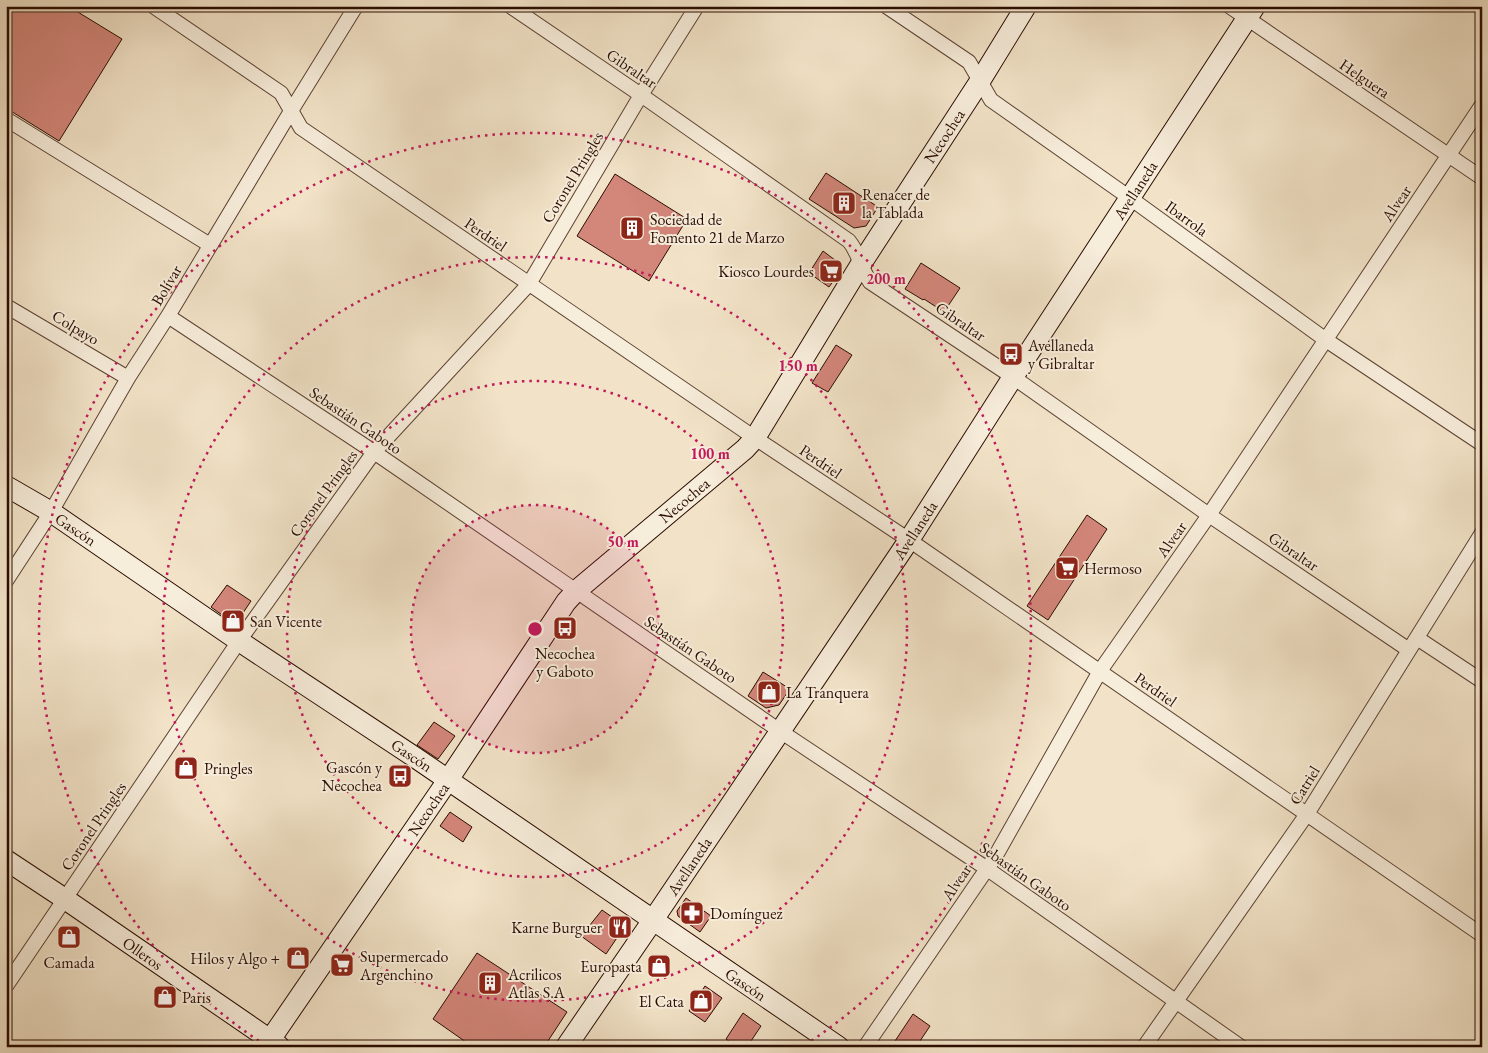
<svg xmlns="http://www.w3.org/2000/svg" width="1488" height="1053" font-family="'EB Garamond',serif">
  <rect width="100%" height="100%" fill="#f2e3c8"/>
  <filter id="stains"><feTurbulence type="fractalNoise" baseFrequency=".004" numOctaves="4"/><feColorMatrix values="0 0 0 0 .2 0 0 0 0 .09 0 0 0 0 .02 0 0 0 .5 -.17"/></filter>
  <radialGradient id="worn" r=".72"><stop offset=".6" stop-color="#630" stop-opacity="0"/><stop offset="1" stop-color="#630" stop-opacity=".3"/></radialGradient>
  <!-- building -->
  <path fill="#d3867a" stroke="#2a0c00" d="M 6,6 L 68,6 L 122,39 L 59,141 L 6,108 Z
    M 826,173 L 878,207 L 866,226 L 854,228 L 809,199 Z
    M 615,174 L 687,219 L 649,281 L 577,236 Z
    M 823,251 L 839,263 L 840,272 L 829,287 L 809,273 Z
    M 921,263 L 960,288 L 944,312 L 924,299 L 923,300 L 905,289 Z
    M 836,345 L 852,355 L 828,392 L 812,383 Z
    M 1087,515 L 1107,529 L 1048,620 L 1027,606 Z
    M 227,585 L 251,601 L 237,622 L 233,623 L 211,607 Z
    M 763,672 L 790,689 L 779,705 L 766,708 L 748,696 Z
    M 434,722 L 455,736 L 438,759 L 417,745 Z
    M 450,812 L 472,827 L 463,842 L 440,826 Z
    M 686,898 L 711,916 L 700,932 L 678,916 L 677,911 Z
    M 602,910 L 622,924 L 623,929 L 606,954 L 581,936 Z
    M 477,953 L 567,1012 L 544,1047 L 473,1047 L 433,1019 Z
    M 705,986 L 722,998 L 705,1022 L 689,1011 Z
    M 743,1013 L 761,1026 L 747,1047 L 737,1047 L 726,1039 Z
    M 913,1014 L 930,1026 L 916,1047 L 891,1047 Z"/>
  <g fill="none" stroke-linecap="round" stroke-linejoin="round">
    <!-- street casing -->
    <g stroke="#5c4232" stroke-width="16">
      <path id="street" d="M 153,6 L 281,93 L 301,128 L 755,438 L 909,540 L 1482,935
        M 510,6 L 641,95 L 849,241 C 859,253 861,269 870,282 L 1013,377 L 1209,515 L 1409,650
        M 886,6 L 969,62 L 991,100 L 1130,198 L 1326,340 L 1482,444
        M 1229,6 L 1482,178
        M 6,119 L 210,245
        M 6,306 L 128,378
        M 168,316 L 374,452 L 780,731 L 986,868 L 1241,1047
        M 6,581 L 51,512 L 128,378 L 168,316 L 291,111 L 356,6
        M 1417,638 L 1482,681
        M 6,986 L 239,641 L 374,452 L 529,284 L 641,95 L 697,6
        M 865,1047 L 995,857 L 1100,671 L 1209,515 L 1482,105
        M 1144,1047 L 1307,814 L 1482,533"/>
    </g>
    <!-- secondary casing -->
    <g stroke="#2a0c00" stroke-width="22">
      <path id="secondary" d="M 6,486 L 51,512 L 239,641 L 413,756 L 839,1047
        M 6,860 L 65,899 L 279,1046
        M 270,1040 L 448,780 L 566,602 L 576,591 L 745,449 L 755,438 L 861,264 L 980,81 L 1026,6
        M 566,1047 L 653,920 L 909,540 L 1013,377 L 1255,6"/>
    </g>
    <!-- street -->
    <use href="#street" stroke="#f7eddb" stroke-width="14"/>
    <!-- secondary -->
    <use href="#secondary" stroke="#f7eddb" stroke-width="20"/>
  </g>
  <!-- distance rings -->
  <circle cx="535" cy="629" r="124" fill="#c2185b" fill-opacity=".12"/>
  <g fill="none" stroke="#c2185b" stroke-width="2.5" stroke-dasharray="2.5 5">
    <circle cx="535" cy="629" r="124"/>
    <circle cx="535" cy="629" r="248"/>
    <circle cx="535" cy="629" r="372"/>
    <path d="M265 1045A496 496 0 1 1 805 1045"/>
  </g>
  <!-- icons -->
  <defs>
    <g id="building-square" transform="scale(1.25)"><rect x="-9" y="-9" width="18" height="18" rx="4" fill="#8f2418" stroke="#f7eddb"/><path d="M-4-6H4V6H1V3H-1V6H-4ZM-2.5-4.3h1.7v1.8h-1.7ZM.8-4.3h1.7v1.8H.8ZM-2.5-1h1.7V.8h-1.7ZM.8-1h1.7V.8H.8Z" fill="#fff"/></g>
    <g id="supermarket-square" transform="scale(1.25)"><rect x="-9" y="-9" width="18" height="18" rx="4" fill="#8f2418" stroke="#f7eddb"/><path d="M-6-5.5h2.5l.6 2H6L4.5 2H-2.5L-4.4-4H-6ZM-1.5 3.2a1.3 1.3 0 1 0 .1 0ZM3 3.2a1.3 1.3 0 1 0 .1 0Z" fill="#fff"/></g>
    <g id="bus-square" transform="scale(1.25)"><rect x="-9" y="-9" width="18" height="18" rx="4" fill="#8f2418" stroke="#f7eddb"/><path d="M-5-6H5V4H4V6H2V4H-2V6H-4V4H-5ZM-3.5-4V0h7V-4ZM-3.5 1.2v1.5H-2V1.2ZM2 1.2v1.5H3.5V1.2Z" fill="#fff"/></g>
    <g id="shop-square" transform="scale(1.25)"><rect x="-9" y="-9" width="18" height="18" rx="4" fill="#8f2418" stroke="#f7eddb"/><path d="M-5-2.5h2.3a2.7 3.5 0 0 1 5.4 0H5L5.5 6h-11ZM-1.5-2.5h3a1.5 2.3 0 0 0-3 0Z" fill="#fff"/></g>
    <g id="pharmacy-square" transform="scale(1.25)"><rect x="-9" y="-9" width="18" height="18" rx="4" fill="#8f2418" stroke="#f7eddb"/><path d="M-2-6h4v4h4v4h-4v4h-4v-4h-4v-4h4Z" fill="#fff"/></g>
    <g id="restaurant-square" transform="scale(1.25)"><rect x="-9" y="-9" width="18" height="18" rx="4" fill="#8f2418" stroke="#f7eddb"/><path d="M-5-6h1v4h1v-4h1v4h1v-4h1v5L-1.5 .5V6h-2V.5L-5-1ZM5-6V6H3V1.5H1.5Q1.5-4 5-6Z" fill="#fff"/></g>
  </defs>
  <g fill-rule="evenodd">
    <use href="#building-square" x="844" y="203"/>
    <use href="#building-square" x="632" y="228"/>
    <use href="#supermarket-square" x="831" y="271"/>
    <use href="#bus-square" x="1011" y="354"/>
    <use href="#supermarket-square" x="1067" y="568"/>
    <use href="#shop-square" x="233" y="621"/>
    <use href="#bus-square" x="565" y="628"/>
    <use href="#shop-square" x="769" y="692"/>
    <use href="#shop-square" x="186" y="768"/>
    <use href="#bus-square" x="400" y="776"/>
    <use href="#pharmacy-square" x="692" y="913"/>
    <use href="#restaurant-square" x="620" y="927"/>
    <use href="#shop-square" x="69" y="937"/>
    <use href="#shop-square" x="298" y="958"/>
    <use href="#supermarket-square" x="342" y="965"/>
    <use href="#shop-square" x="659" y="966"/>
    <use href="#building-square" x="490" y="983"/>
    <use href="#shop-square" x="165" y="997"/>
    <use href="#shop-square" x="701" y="1001"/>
  </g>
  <g text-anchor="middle" stroke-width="4" stroke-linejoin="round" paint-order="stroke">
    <!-- street labels -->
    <g font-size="16" fill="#2a0c00" stroke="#f7eddb">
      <text transform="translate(632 68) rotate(34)" y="6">Gibraltar</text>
      <text transform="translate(1365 78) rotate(34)" y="6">Helguera</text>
      <text transform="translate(944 136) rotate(-57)" y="6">Necochea</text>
      <text transform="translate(572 177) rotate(-59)" y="6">Coronel Pringles</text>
      <text transform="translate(1135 190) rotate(-57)" y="6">Avellaneda</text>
      <text transform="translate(1396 203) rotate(-56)" y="6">Alvear</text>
      <text transform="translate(1187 218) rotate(36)" y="6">Ibarrola</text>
      <text transform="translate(486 234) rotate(34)" y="6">Perdriel</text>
      <text transform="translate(166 285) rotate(-59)" y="6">Bolívar</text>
      <text transform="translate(961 321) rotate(34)" y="6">Gibraltar</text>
      <text transform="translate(76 327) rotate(31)" y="6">Colpayo</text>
      <text transform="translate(356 420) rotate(34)" y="6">Sebastián Gaboto</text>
      <text transform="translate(821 461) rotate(34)" y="6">Perdriel</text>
      <text transform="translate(323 493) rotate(-54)" y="6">Coronel Pringles</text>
      <text transform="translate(684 500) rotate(-40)" y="6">Necochea</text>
      <text transform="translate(76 529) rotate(34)" y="6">Gascón</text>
      <text transform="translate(915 530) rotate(-57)" y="6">Avellaneda</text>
      <text transform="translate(1171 539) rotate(-55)" y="6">Alvear</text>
      <text transform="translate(1294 551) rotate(34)" y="6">Gibraltar</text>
      <text transform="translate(691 649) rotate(34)" y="6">Sebastián Gaboto</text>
      <text transform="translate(1156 689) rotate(35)" y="6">Perdriel</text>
      <text transform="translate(412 755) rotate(34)" y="6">Gascón</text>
      <text transform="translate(1304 785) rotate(-58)" y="6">Catriel</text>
      <text transform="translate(428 809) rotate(-56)" y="6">Necochea</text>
      <text transform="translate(93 826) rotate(-56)" y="6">Coronel Pringles</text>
      <text transform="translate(689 866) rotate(-56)" y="6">Avellaneda</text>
      <text transform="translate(1026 876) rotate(35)" y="6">Sebastián Gaboto</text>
      <text transform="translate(956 882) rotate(-56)" y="6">Alvear</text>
      <text transform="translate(143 953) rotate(35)" y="6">Olleros</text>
      <text transform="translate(746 984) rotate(34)" y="6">Gascón</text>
    </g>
    <!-- poi labels -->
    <g font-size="16" fill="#2a0c00" stroke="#f7eddb" text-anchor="start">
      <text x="862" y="200">Renacer de<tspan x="862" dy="18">la Tablada</tspan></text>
      <text x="650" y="225">Sociedad de<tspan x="650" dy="18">Fomento 21 de Marzo</tspan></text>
      <text x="814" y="277" text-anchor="end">Kiosco Lourdes</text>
      <text x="1028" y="351">Avellaneda<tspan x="1028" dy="18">y Gibraltar</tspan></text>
      <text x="1084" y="574">Hermoso</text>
      <text x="250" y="627">San Vicente</text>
      <text x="565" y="659" text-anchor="middle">Necochea<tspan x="565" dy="18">y Gaboto</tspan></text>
      <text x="786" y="698">La Tranquera</text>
      <text x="382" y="773" text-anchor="end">Gascón y<tspan x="382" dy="18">Necochea</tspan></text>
      <text x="204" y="774">Pringles</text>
      <text x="710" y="919">Domínguez</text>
      <text x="602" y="933" text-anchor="end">Karne Burguer</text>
      <text x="360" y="962">Supermercado<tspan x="360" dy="18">Argenchino</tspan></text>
      <text x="280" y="964" text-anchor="end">Hilos y Algo +</text>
      <text x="69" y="968" text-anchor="middle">Camada</text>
      <text x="642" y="972" text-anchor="end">Europasta</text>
      <text x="508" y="980">Acrilicos<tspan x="508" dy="18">Atlas S.A</tspan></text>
      <text x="182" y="1003">Paris</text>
      <text x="684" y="1007" text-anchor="end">El Cata</text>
    </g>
  </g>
  <circle cx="535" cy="629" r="8" fill="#c2185b" stroke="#f7eddb" stroke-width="2.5"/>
  <g font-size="15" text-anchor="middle" font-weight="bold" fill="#c2185b" stroke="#f7eddb" stroke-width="4" stroke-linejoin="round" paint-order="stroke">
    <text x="886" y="284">200 m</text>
    <text x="798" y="371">150 m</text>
    <text x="710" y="459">100 m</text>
    <text x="623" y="547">50 m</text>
  </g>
  <!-- margin -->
  <rect width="1488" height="1053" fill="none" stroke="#f2e3c8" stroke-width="25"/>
  <rect x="8" y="8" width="1473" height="1038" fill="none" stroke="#2a0c00" stroke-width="2.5"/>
  <rect x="12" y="12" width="1463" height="1028" fill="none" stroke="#2a0c00"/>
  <rect width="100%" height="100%" filter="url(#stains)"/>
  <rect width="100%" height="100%" fill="url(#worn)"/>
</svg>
